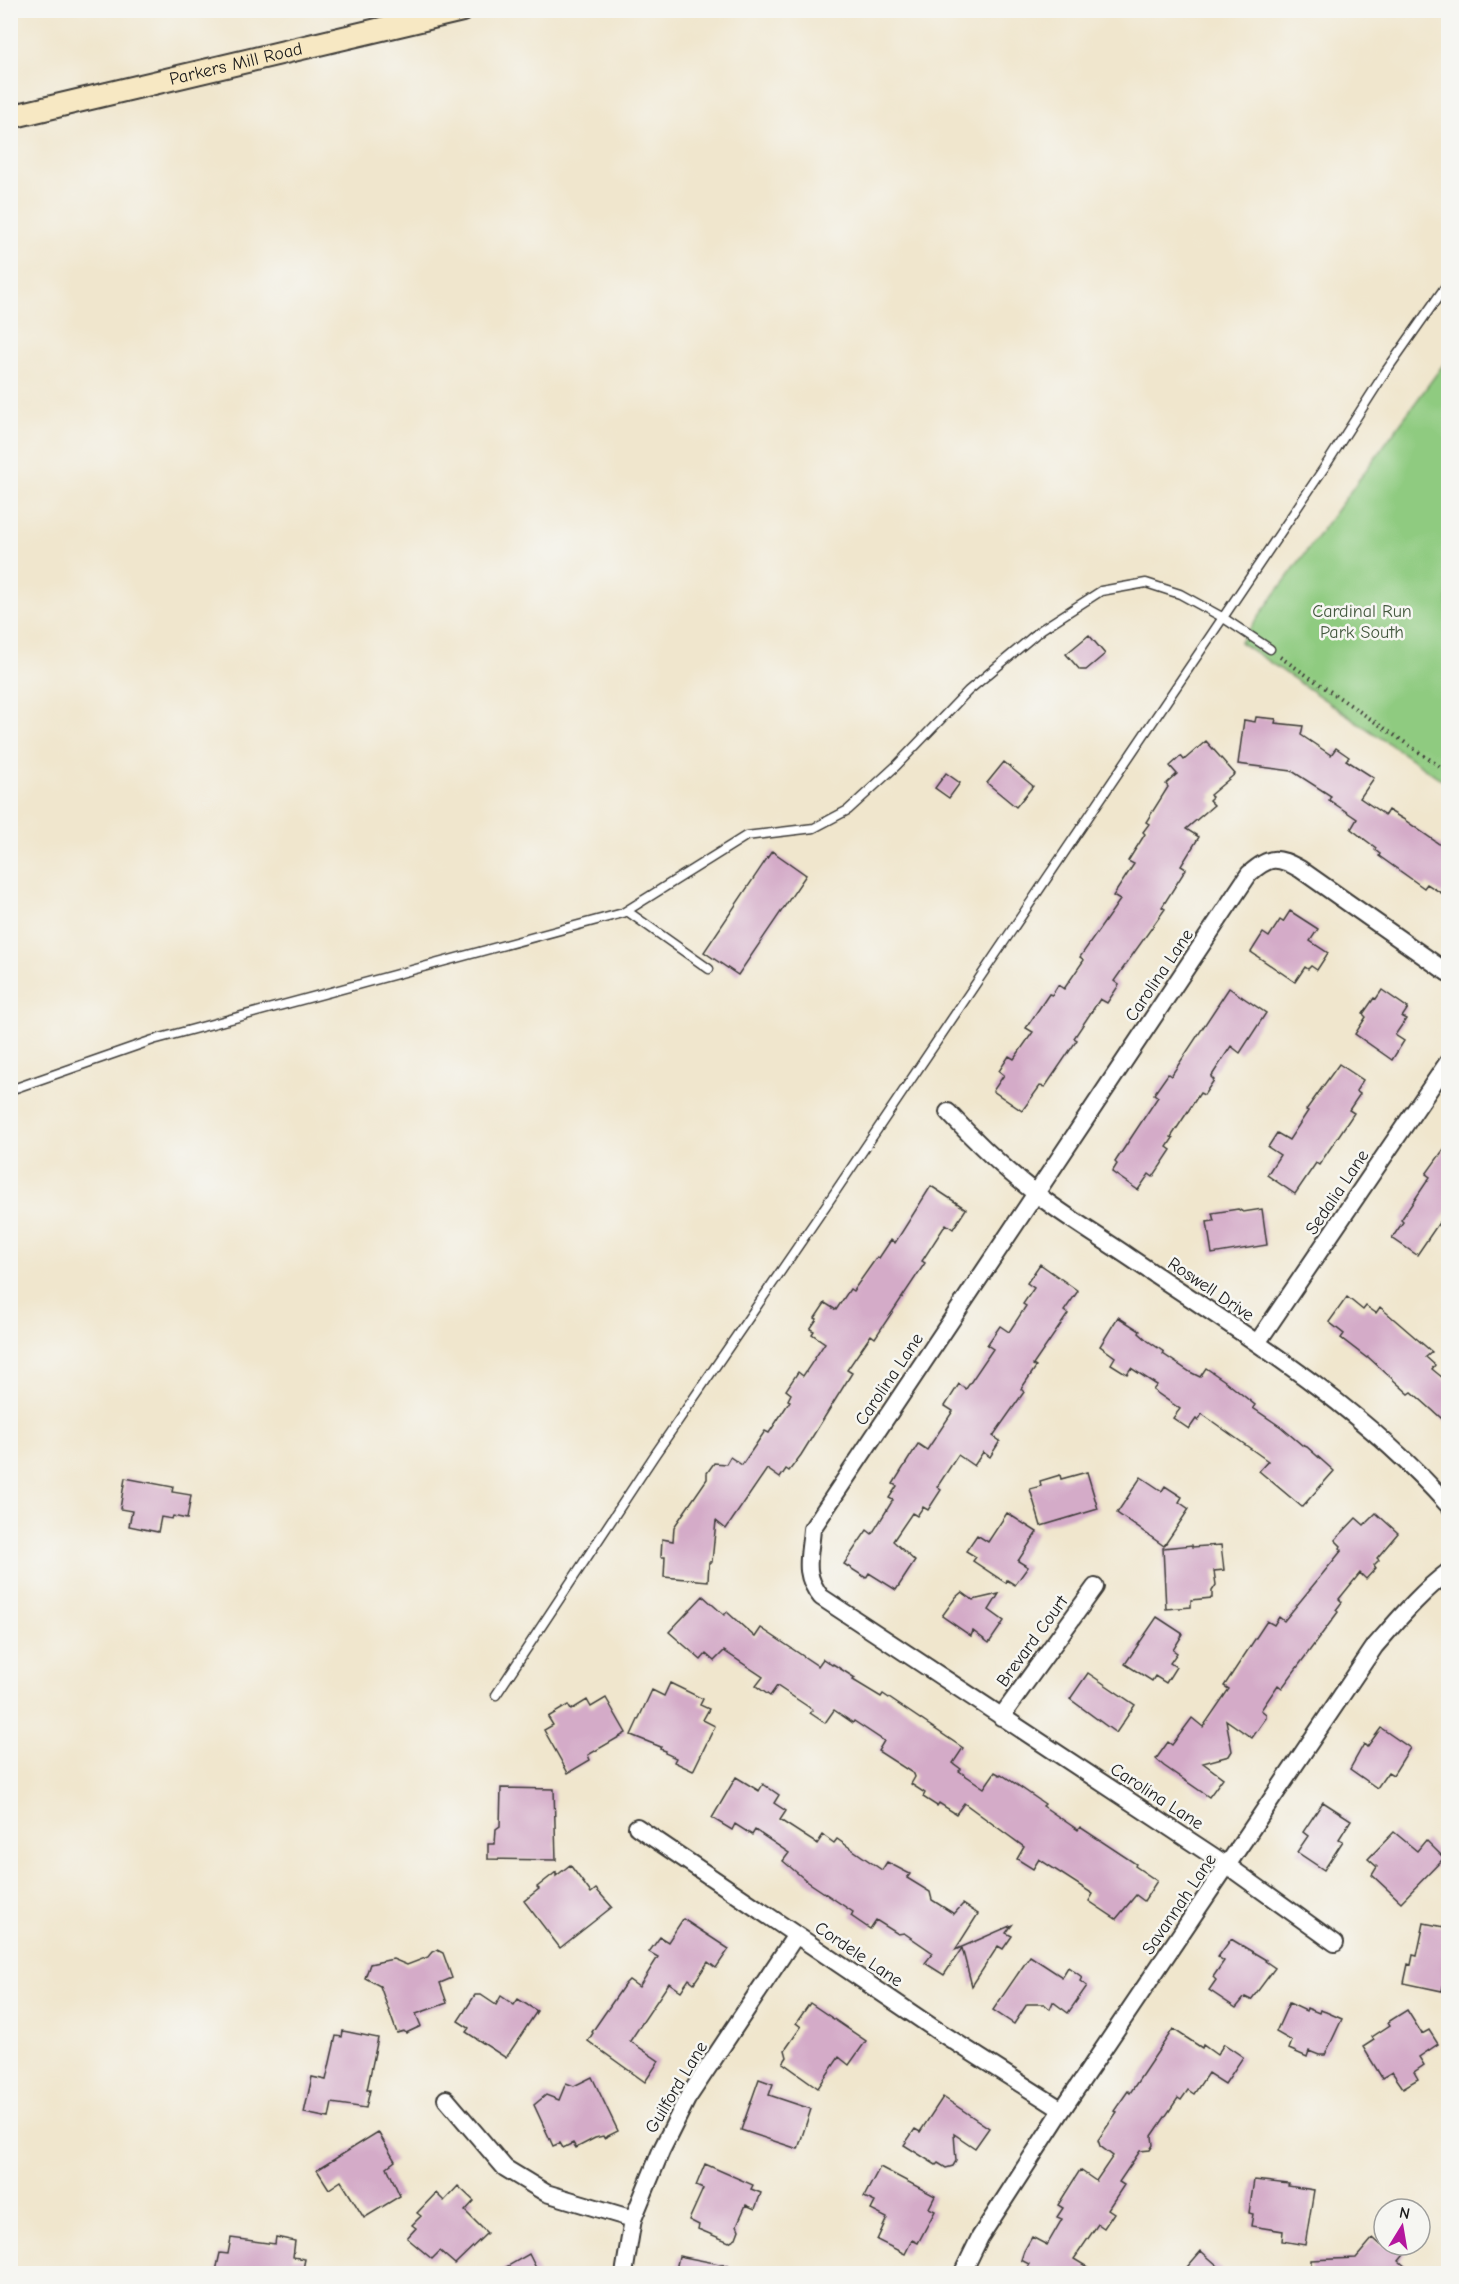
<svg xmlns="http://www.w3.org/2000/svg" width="1459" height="2284" font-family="'Comic Neue',sans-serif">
  <rect width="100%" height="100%" fill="#f6f6f2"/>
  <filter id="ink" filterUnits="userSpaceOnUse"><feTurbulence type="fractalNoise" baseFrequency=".0167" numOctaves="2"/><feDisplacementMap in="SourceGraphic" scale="12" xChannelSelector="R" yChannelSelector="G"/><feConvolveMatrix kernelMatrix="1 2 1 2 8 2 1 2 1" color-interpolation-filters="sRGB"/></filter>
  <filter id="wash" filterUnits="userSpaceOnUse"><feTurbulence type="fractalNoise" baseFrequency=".008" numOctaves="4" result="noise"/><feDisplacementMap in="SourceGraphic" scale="24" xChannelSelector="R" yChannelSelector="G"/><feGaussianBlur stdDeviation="1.35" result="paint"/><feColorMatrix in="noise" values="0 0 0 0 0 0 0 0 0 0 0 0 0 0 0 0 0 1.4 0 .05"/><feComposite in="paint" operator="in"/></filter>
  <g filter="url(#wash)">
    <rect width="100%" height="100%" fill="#f0e6cd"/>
    <!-- green -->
    <path fill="#8fcb80" stroke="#56744e" stroke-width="1.5" d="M 1448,358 L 1448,784 L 1240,642 Z"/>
    <g id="blocks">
      <!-- building -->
      <path fill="#d4abc8" d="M 1089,635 L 1105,654 L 1086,670 L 1080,670 L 1066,654 Z
        M 1256,717 L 1276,719 L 1275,723 L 1303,726 L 1301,735 L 1331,755 L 1336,748 L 1349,757 L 1346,760 L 1374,778 L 1360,798 L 1385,815 L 1388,810 L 1403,819 L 1449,851 L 1449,898 L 1427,884 L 1424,888 L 1379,856 L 1380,854 L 1375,850 L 1376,848 L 1351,829 L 1357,819 L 1329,800 L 1331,796 L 1292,771 L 1238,764 L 1244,720 L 1255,722 Z
        M 1206,741 L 1235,774 L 1210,795 L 1212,797 L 1209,800 L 1214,805 L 1186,829 L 1199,837 L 1181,866 L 1186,869 L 1162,907 L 1165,909 L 1114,981 L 1119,985 L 1107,1003 L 1100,999 L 1074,1038 L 1077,1040 L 1045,1087 L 1040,1086 L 1022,1111 L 993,1091 L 1004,1075 L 999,1071 L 1009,1056 L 1014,1059 L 1033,1032 L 1026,1028 L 1049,994 L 1052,995 L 1058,985 L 1064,989 L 1084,960 L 1080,957 L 1120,900 L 1113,896 L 1134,864 L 1128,861 L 1145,834 L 1143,832 L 1149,824 L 1146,822 L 1168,787 L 1166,784 L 1177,774 L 1170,766 L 1181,756 L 1184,760 Z
        M 1004,762 L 1033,786 L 1016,807 L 987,783 Z
        M 946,773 L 960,783 L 949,798 L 935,788 Z
        M 772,851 L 806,875 L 738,975 L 704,952 Z
        M 1290,911 L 1318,929 L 1310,941 L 1328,953 L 1317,970 L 1311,966 L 1308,969 L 1305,967 L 1295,982 L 1251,952 L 1263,933 L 1269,937 L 1280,920 L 1283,922 Z
        M 1229,988 L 1266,1013 L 1240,1053 L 1231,1046 L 1211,1077 L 1214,1080 L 1204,1095 L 1200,1093 L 1171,1137 L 1173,1138 L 1167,1147 L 1171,1150 L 1153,1177 L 1149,1174 L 1138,1190 L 1112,1172 L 1117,1164 L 1115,1162 L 1158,1097 L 1154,1094 L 1168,1074 L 1171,1076 Z
        M 1382,990 L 1408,1008 L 1402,1017 L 1406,1019 L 1395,1035 L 1404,1041 L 1392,1060 L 1355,1034 L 1366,1017 L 1363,1014 L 1374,998 L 1376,999 Z
        M 1339,1064 L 1363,1080 L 1356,1091 L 1360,1094 L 1349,1110 L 1354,1113 L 1319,1165 L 1316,1163 L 1295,1194 L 1267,1175 L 1280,1155 L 1268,1147 L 1277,1133 L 1289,1140 L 1308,1111 L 1306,1110 Z
        M 1449,1142 L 1449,1208 L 1417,1255 L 1392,1238 L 1403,1222 L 1401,1220 L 1430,1177 L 1426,1174 Z
        M 931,1186 L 966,1209 L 953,1229 L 946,1224 L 922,1261 L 925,1263 L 875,1338 L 871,1335 L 847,1370 L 852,1373 L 801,1455 L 789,1471 L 786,1469 L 780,1478 L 767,1469 L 726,1529 L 716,1521 L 712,1562 L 709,1562 L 708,1581 L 664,1577 L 665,1557 L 661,1557 L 662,1539 L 673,1541 L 674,1527 L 707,1479 L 707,1473 L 714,1463 L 726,1464 L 730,1457 L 742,1465 L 765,1431 L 769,1433 L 790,1401 L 788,1400 L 791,1394 L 786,1390 L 798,1372 L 803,1376 L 825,1343 L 812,1334 L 814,1331 L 810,1329 L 817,1319 L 815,1318 L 825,1303 L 836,1310 L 850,1289 L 853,1291 L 877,1257 L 879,1258 L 891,1240 L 895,1243 Z
        M 1238,1209 L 1243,1212 L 1262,1209 L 1267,1245 L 1212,1254 L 1207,1222 L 1214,1221 L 1212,1213 Z
        M 1040,1264 L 1078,1291 L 1064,1311 L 1068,1314 L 1033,1365 L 1036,1367 L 1021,1389 L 1024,1392 L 993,1436 L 1000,1441 L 990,1457 L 983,1452 L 974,1466 L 958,1455 L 937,1487 L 941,1490 L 928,1510 L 923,1507 L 917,1516 L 912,1513 L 893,1541 L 915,1561 L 896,1590 L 869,1573 L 866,1578 L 844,1564 L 867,1530 L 872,1534 L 893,1500 L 889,1498 L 897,1486 L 893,1484 L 918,1444 L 927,1450 L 953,1411 L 945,1406 L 959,1384 L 966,1389 L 993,1349 L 987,1345 L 1000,1326 L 1009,1332 L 1026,1306 L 1023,1304 L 1034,1288 L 1027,1283 Z
        M 1347,1297 L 1363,1310 L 1366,1306 L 1376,1313 L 1380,1307 L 1432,1352 L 1426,1357 L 1435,1365 L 1432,1369 L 1449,1383 L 1449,1425 L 1412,1392 L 1409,1394 L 1368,1357 L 1367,1358 L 1341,1338 L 1344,1334 L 1329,1322 Z
        M 1118,1317 L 1140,1331 L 1139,1333 L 1148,1341 L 1164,1352 L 1163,1354 L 1190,1372 L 1200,1377 L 1206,1368 L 1225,1381 L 1255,1405 L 1253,1408 L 1281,1427 L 1302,1445 L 1307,1447 L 1334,1471 L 1302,1507 L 1259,1471 L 1268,1461 L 1202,1414 L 1198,1421 L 1196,1419 L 1189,1429 L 1173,1418 L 1180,1409 L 1153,1390 L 1157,1385 L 1131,1368 L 1127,1374 L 1111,1364 L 1115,1357 L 1100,1346 Z
        M 1087,1472 L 1098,1509 L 1041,1526 L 1030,1489 L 1041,1486 L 1040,1481 L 1060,1475 L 1061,1479 Z
        M 1141,1477 L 1162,1491 L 1165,1486 L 1182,1497 L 1179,1502 L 1189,1509 L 1164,1546 L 1117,1513 Z
        M 125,1478 L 173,1487 L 172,1492 L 191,1495 L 187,1519 L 173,1516 L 172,1519 L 161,1517 L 158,1532 L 129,1526 L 132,1511 L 120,1509 Z
        M 1007,1513 L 1037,1532 L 1018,1561 L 1028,1567 L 1015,1585 L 1007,1580 L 1006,1583 L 973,1561 L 976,1557 L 966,1551 L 977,1535 L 988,1542 Z
        M 1376,1513 L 1398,1533 L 1377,1558 L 1379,1560 L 1374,1565 L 1376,1568 L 1366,1579 L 1360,1573 L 1339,1599 L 1342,1602 L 1336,1610 L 1338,1612 L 1282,1688 L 1278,1685 L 1261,1710 L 1266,1714 L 1266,1718 L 1252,1738 L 1226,1720 L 1232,1751 L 1229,1756 L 1203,1763 L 1223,1778 L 1209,1797 L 1164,1766 L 1156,1759 L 1168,1742 L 1172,1745 L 1192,1718 L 1203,1727 L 1229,1689 L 1224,1686 L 1267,1621 L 1274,1625 L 1279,1617 L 1284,1621 L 1342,1550 L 1340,1548 L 1341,1546 L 1335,1540 L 1356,1518 L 1364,1525 Z
        M 1192,1545 L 1192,1547 L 1221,1545 L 1224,1570 L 1214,1571 L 1216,1585 L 1212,1591 L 1212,1598 L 1191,1600 L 1191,1607 L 1166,1609 L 1163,1548 Z
        M 962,1592 L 973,1600 L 999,1594 L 989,1610 L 1004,1621 L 989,1643 L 973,1631 L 971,1636 L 942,1616 L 956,1597 Z
        M 703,1596 L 724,1615 L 727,1612 L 755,1637 L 761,1628 L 818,1666 L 823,1659 L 832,1665 L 833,1664 L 855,1678 L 853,1680 L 881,1697 L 883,1694 L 963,1748 L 953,1763 L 961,1769 L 959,1771 L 984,1788 L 995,1772 L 1000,1775 L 1001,1774 L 1045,1804 L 1043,1806 L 1078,1830 L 1080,1827 L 1136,1864 L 1135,1866 L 1157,1881 L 1144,1901 L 1136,1895 L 1116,1919 L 1089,1901 L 1093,1894 L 1039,1859 L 1033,1869 L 1017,1859 L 1024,1847 L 964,1803 L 956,1814 L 939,1803 L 937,1806 L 923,1797 L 925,1793 L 911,1784 L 915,1777 L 914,1774 L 878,1751 L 884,1741 L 854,1721 L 853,1723 L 834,1710 L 825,1723 L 810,1713 L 813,1710 L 777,1686 L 770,1696 L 756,1686 L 763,1677 L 724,1651 L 714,1661 L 706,1654 L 701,1660 L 669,1632 Z
        M 1157,1617 L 1183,1634 L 1173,1650 L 1177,1653 L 1170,1663 L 1176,1667 L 1166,1683 L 1155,1676 L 1152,1681 L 1125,1664 Z
        M 1088,1673 L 1135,1705 L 1116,1733 L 1070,1699 Z
        M 670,1683 L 703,1699 L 700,1705 L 709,1709 L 703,1720 L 715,1726 L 693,1771 L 674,1762 L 676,1758 L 665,1753 L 666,1751 L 660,1749 L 661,1747 L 631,1735 L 652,1690 L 664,1696 Z
        M 606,1698 L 626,1733 L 588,1755 L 590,1760 L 568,1773 L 544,1730 L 553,1725 L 548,1717 L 568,1705 L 571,1710 L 587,1700 L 591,1707 Z
        M 1381,1728 L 1410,1748 L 1393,1775 L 1388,1772 L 1377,1788 L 1350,1769 L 1364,1744 L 1367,1747 Z
        M 736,1777 L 759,1791 L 763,1784 L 779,1795 L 774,1803 L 786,1811 L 780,1820 L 817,1844 L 823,1835 L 834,1843 L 837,1839 L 882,1870 L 887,1862 L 910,1874 L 907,1878 L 930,1892 L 932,1900 L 951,1912 L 954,1914 L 963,1904 L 978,1914 L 955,1950 L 1012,1925 L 1006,1933 L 1012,1936 L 1003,1949 L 998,1946 L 972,1986 L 962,1948 L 944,1975 L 925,1963 L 933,1953 L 904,1933 L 898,1934 L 876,1920 L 870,1929 L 851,1916 L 853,1912 L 808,1882 L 783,1861 L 789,1853 L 755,1830 L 752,1835 L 735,1824 L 732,1830 L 712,1818 Z
        M 501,1788 L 554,1789 L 556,1860 L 488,1859 L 488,1844 L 495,1844 L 496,1829 L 500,1826 Z
        M 1323,1802 L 1351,1820 L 1339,1839 L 1343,1841 L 1324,1870 L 1297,1852 L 1308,1836 L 1303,1832 Z
        M 1394,1832 L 1417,1851 L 1426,1840 L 1444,1858 L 1401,1902 L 1372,1875 L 1377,1867 L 1368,1859 Z
        M 570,1865 L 591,1893 L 596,1889 L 612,1907 L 560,1948 L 524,1901 L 539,1889 L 537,1887 L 556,1872 L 556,1876 Z
        M 683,1919 L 729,1949 L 716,1968 L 708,1962 L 694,1983 L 689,1979 L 681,1991 L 669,1983 L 630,2041 L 659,2061 L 645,2082 L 588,2041 L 593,2033 L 592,2032 L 625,1984 L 629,1980 L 639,1987 L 658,1957 L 649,1952 L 660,1937 L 668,1942 Z
        M 1424,1923 L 1449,1928 L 1449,1961 L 1442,1991 L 1404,1983 L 1408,1964 L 1411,1965 L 1413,1955 L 1417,1956 Z
        M 1231,1939 L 1266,1960 L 1265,1961 L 1275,1968 L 1251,2000 L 1245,1997 L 1236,2008 L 1209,1990 L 1216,1980 L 1213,1977 L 1224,1961 L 1218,1957 Z
        M 437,1950 L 443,1953 L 452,1978 L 440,1983 L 447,2003 L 416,2014 L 421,2026 L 406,2033 L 404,2031 L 397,2033 L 380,1986 L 365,1978 L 370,1964 L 393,1959 L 407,1965 L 428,1957 L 431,1953 Z
        M 1030,1956 L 1062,1977 L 1068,1967 L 1082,1977 L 1080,1981 L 1087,1986 L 1068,2013 L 1053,2002 L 1050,2009 L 1044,2004 L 1027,2004 L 1014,2024 L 993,2010 Z
        M 475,1995 L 481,1995 L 496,2005 L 501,1996 L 514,2005 L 518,1999 L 537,2011 L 506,2058 L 466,2032 L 469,2028 L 458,2021 Z
        M 810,2003 L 866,2041 L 849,2065 L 839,2057 L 818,2088 L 783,2063 L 787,2057 L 785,2050 L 801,2027 L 796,2023 Z
        M 1289,2003 L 1306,2011 L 1307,2008 L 1319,2013 L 1320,2010 L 1326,2012 L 1342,2019 L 1325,2055 L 1319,2055 L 1309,2051 L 1307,2057 L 1289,2049 L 1292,2041 L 1276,2032 Z
        M 1407,2010 L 1422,2034 L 1429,2030 L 1438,2044 L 1419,2057 L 1424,2065 L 1414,2072 L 1418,2079 L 1403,2088 L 1392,2072 L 1382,2078 L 1363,2047 L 1374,2040 L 1372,2037 L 1390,2025 L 1388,2022 Z
        M 1173,2029 L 1202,2048 L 1203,2045 L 1217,2055 L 1224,2044 L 1243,2057 L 1225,2084 L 1208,2073 L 1194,2094 L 1188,2090 L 1181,2100 L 1178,2098 L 1152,2136 L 1153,2145 L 1150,2150 L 1140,2151 L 1119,2182 L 1124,2185 L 1108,2209 L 1114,2213 L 1104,2228 L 1098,2224 L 1074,2259 L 1099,2274 L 1023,2274 L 1029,2264 L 1021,2260 L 1024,2251 L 1032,2237 L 1047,2245 L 1062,2219 L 1057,2217 L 1063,2208 L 1058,2205 L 1080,2170 L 1096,2181 L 1113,2156 L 1100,2146 L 1098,2140 L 1117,2112 L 1114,2111 L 1128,2091 L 1130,2093 Z
        M 343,2031 L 378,2038 L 367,2090 L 370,2090 L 366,2108 L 332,2103 L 329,2118 L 304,2113 L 312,2077 L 326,2080 L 336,2036 L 342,2037 Z
        M 592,2077 L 618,2131 L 604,2138 L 603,2136 L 595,2138 L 576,2148 L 573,2143 L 563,2148 L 560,2143 L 553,2146 L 534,2105 L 546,2095 L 559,2100 L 566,2083 L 574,2086 Z
        M 759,2079 L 773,2084 L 769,2095 L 811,2109 L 798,2149 L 741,2130 Z
        M 943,2097 L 989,2128 L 975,2148 L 954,2134 L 956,2161 L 953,2166 L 946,2168 L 938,2163 L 936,2165 L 904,2145 L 915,2129 L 920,2132 Z
        M 378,2132 L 395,2161 L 387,2167 L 400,2196 L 364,2218 L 341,2181 L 329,2189 L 317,2170 Z
        M 705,2164 L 753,2185 L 751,2189 L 761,2193 L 755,2209 L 746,2205 L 737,2225 L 739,2230 L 736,2238 L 729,2242 L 698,2229 L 699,2225 L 689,2220 L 703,2189 L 696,2186 Z
        M 880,2167 L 935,2196 L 929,2208 L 935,2211 L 918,2243 L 912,2240 L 905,2254 L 877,2240 L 887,2218 L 871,2210 L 875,2202 L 864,2197 Z
        M 1254,2180 L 1289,2184 L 1288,2186 L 1314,2190 L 1305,2245 L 1282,2241 L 1283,2231 L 1251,2226 L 1253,2214 L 1249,2213 Z
        M 458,2186 L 474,2201 L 465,2211 L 487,2233 L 455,2264 L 440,2251 L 432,2259 L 407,2238 L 416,2228 L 412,2225 L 421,2216 L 417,2213 L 436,2193 L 444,2201 Z
        M 276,2237 L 295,2241 L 293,2257 L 305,2259 L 302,2274 L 227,2274 L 216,2271 L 220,2253 L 228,2254 L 231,2238 L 275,2244 Z
        M 1373,2238 L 1381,2245 L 1412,2245 L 1399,2261 L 1414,2274 L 1311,2274 L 1311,2260 L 1356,2258 Z
        M 1201,2251 L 1227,2274 L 1181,2274 Z
        M 529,2254 L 539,2274 L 494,2274 Z
        M 679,2256 L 730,2266 L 729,2274 L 675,2274 Z"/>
    </g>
  </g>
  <g filter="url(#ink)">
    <use href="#blocks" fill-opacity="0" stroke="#3c3a37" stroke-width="1.5"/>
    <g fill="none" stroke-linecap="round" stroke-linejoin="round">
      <!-- lane casing -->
      <g stroke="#3c3a37" stroke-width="11">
        <path id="lane" d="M 627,911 L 709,969
          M 10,1090 L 153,1040 L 623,913 L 746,836 L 814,828 L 848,810 L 896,766 L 968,691 L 1042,629 L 1101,591 L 1146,583 L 1180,594 L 1222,617 L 1270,649
          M 496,1695 L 654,1456 L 829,1201 L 1324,468 L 1386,371 L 1448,283"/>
      </g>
      <!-- street casing -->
      <g stroke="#3c3a37" stroke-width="20">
        <path id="street" d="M 948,1112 C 975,1141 1003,1168 1034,1192 C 1064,1216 1097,1235 1129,1257 C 1239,1331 1359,1404 1448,1505
          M 1257,1343 L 1448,1062
          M 1001,1717 L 1095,1587
          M 637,1827 L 935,2029 L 1062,2110
          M 1335,1943 L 1228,1866 L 821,1597 C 802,1574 810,1556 812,1529 L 1249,874 C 1269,856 1277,856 1300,869 L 1448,973
          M 446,2099 L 505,2168 L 546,2193 L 633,2219
          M 624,2274 L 633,2219 L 661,2151 L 687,2099 L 796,1935
          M 962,2274 L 980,2237 L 1062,2110 L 1375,1646 C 1398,1620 1420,1593 1448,1572"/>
      </g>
      <!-- secondary casing -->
      <g stroke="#3c3a37" stroke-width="26">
        <g id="secondary">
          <path id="s1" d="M 10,117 L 462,10"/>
        </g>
      </g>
      <!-- path -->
      <path stroke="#3c3a37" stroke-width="4" stroke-dasharray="1.5 4.5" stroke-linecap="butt" d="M 1280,657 L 1448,772"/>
      <!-- lane -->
      <use href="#lane" stroke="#fff" stroke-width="8"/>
      <!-- street -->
      <use href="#street" stroke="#fff" stroke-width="16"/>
      <!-- secondary -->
      <use href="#secondary" stroke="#f7e8c3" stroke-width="22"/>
    </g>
  </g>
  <g text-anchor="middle" stroke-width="5" stroke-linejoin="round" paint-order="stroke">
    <!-- street labels -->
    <g font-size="18" fill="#1c1c1c" stroke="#f6f6f2">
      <text dy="6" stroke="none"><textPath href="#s1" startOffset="232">Parkers Mill Road</textPath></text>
      <text transform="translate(1159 975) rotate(-56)" y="6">Carolina Lane</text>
      <text transform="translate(1337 1192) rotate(-56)" y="6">Sedalia Lane</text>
      <text transform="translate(1211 1289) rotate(34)" y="6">Roswell Drive</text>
      <text transform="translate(889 1379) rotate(-56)" y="6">Carolina Lane</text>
      <text transform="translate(1032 1641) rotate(-54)" y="6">Brevard Court</text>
      <text transform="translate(1157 1796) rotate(33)" y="6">Carolina Lane</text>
      <text transform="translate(1179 1904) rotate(-56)" y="6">Savannah Lane</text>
      <text transform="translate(859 1954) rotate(34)" y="6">Cordele Lane</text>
      <text transform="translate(676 2087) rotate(-59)" y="6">Guilford Lane</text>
    </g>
    <!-- park labels -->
    <g font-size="18" fill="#44593f" stroke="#f6f6f2">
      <text x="1362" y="617">Cardinal Run<tspan x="1362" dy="21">Park South</tspan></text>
    </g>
  </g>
  <!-- margin -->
  <rect width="1459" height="2284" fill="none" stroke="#f6f6f2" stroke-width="36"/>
  <!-- north arrow -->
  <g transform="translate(1402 2227) rotate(11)"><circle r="28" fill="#f6f6f2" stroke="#9f9f9c" stroke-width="1.5"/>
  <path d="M0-4.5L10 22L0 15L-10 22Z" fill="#b5179e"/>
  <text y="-9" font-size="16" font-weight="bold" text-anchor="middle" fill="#1c1c1c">N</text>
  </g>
</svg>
